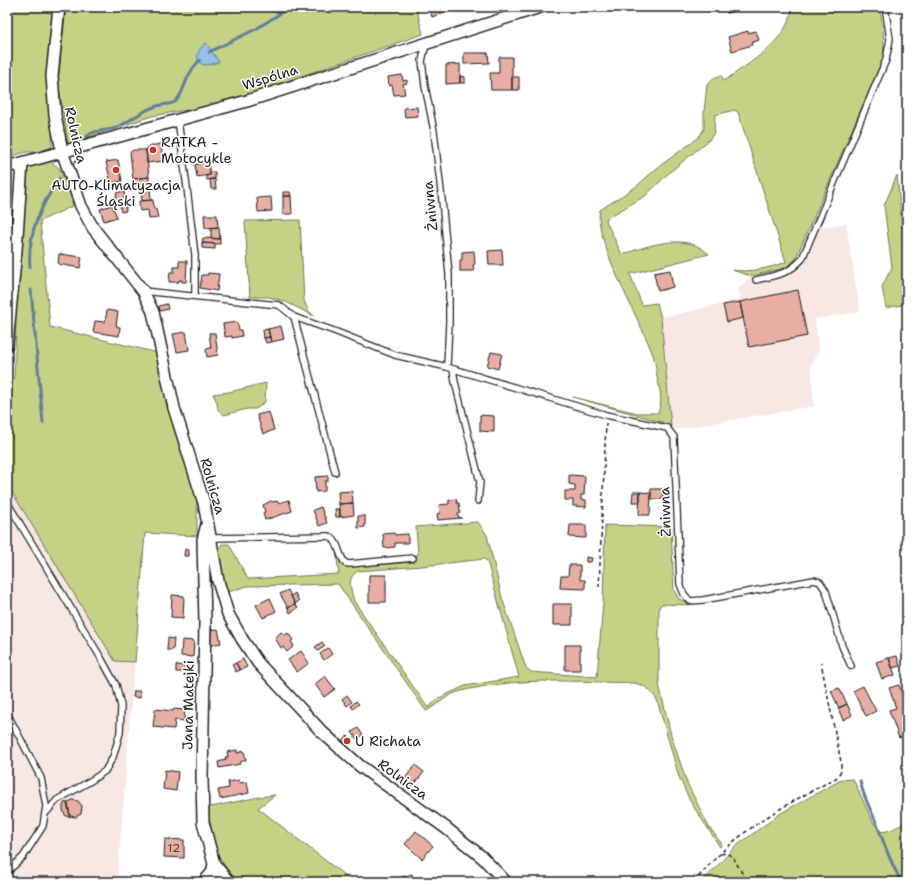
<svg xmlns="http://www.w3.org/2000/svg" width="914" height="889" font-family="'Shantell Sans',sans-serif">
  <rect width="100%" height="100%" fill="#fff"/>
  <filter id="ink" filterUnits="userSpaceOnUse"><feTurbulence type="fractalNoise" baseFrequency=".025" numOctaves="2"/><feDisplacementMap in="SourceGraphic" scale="8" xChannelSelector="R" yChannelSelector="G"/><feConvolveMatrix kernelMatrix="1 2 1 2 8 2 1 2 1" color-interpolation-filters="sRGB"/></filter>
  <g filter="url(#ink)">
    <!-- built -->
    <path fill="#f8e7e3" d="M 812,223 L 824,227 L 846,223 L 860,312 L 815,319 L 819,351 L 811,364 L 814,406 L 672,430 L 671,427 L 667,399 L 666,361 L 661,318 L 741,299 L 738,289 L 751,276 L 785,268 L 802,244 Z
      M 7,431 L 145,533 L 117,882 L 7,882 Z"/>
    <!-- green -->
    <path fill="#c5d286" stroke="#707751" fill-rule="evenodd" d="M 7,7 L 55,7 L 52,147 L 39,152 L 27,152 L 7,157 Z
      M 66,7 L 416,7 L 423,34 L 252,93 L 204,107 L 152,116 L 68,144 L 58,82 Z
      M 792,7 L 879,7 C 883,25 885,41 883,59 L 795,260 L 785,268 L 751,276 L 732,270 C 749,273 770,268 786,262 L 738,112 L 734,110 L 715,115 L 714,133 L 709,140 L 670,172 L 645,196 L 607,218 L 606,221 L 622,255 C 642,247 678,235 699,247 C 703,249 706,252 709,254 L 630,274 L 642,305 L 657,303 L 661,318 L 671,427 L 662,422 L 573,397 L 637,413 L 658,413 C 663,401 660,389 657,377 C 656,368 655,358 651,350 C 640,320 592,237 600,210 L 637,186 L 657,168 L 698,138 L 704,129 L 704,111 L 707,85 L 712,79 L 721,75 L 724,81 C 749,63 789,41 792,7 Z
      M 50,161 L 59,168 L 71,193 L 73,206 L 40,221 L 50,327 L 158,353 L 166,400 L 197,498 L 197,536 L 145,533 L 135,662 L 115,661 L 7,484 L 7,379 L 14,380 L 16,322 L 12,316 L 27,165 Z
      M 897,175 L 907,277 L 907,304 L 886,308 L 882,287 L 892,267 L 884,206 Z
      M 300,220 L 304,301 L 308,310 L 314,316 L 286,302 L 269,297 L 250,297 L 245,221 Z
      M 266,383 L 265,402 L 256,409 L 247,409 L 224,415 L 218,410 L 217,402 L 213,394 L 229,392 Z
      M 478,522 L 487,535 L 502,598 L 526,668 L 531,672 L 597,677 L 603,602 L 605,525 L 671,527 L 674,590 L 678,598 L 690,605 L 662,604 L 659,607 L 659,684 L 671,735 L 687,783 L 709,827 L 722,844 L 720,847 L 690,801 L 679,777 L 657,700 C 650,689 646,686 634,683 C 587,682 540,678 493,685 C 480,687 467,689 455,693 C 445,697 436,706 426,711 L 338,584 L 247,586 L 228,592 L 225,588 L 219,549 L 222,544 L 229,544 L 248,579 L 339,574 L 336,551 L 341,563 L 352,567 L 414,562 L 418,553 L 416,527 ZM 484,559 L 487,561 L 519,677 L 465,686 L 439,698 L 428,708 L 354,601 C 351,589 346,578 358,571 L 422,566 Z
      M 853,779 L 873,822 L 882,832 L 891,830 L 907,822 L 907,882 L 702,882 L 735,847 L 781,813 L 841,780 Z
      M 275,795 L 258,808 L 353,882 L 237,882 C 217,858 208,839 206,808 L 259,797 Z"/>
    <!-- water -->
    <path fill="#92c1ed" stroke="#637f99" d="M 206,43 L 219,62 C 215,63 210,65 206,65 C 198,65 195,57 199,51 C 200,48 203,45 206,43 Z"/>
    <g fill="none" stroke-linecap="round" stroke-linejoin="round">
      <!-- stream -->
      <path stroke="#637f99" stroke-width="3" d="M 290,7 L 291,7
        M 209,52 L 256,29 L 287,9
        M 87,136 C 96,128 108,132 118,127 C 132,120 142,110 157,106 C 162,104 170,105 175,102 C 182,96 184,85 188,77 C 191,71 195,65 200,60
        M 75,162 L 81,156
        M 30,267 C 27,234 41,204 60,178
        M 31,290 L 43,423
        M 860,781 C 863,796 870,808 876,822 C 884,842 890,864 902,882"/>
    </g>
    <!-- building -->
    <path fill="#e8aea3" stroke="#1c1c1c" d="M 429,7 L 442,7 L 444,12 L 432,17 Z
      M 724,7 L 738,7 L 739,9 L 727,13 Z
      M 748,31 L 748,33 L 756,31 L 759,40 L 751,43 L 752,45 L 732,51 L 728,37 Z
      M 464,53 L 488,53 L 489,63 L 464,64 Z
      M 499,57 L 512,57 L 512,90 L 491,90 L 490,73 L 499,73 Z
      M 460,64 L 460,83 L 446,84 L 446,65 Z
      M 402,75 L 403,81 L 407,80 L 407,83 L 403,84 L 405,94 L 394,95 L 392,85 L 389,86 L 388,77 Z
      M 460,76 L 465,77 L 465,83 L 460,83 Z
      M 512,77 L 519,77 L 519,90 L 512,90 Z
      M 417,107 L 418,116 L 405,117 L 404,108 Z
      M 161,144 L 163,161 L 147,163 L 146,150 L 149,146 Z
      M 134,150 L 146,150 L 149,177 L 133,179 L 130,152 Z
      M 118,160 L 122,181 L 111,183 L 106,162 Z
      M 208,162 L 210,175 L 197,177 L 195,165 Z
      M 210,172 L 215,172 L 215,179 L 207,180 L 206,176 L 210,175 Z
      M 149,177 L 149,183 L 135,185 L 134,179 Z
      M 210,179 L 215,179 L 216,189 L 211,189 Z
      M 150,188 L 151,200 L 142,201 L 141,189 Z
      M 124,191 L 126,211 L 121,212 L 119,201 L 116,202 L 115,197 L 117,196 L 116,193 Z
      M 283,192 L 290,192 L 291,196 L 283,196 Z
      M 283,196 L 291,196 L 292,214 L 283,214 Z
      M 271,197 L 272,211 L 258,212 L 257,198 Z
      M 153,200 L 154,209 L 156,209 L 158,218 L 149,219 L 148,210 L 140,211 L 139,201 Z
      M 112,205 L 117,217 L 104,221 L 100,209 Z
      M 204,215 L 217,215 L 218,227 L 205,228 Z
      M 219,227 L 220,239 L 211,238 L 211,228 Z
      M 203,238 L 220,239 L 220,244 L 202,243 Z
      M 202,243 L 215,244 L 215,249 L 202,248 Z
      M 502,250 L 503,265 L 489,265 L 488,251 Z
      M 474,251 L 475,264 L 473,265 L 474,271 L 460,271 L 460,260 L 462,260 L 462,252 Z
      M 59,254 L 82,257 L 80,268 L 58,264 Z
      M 179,261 L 187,261 L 186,282 L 182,282 L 182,280 L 179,280 L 179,282 L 169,282 L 170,272 L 174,272 L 174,267 L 179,267 Z
      M 670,270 L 673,287 L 658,291 L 654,273 Z
      M 208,273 L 219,274 L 217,291 L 200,288 L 202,275 L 208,275 Z
      M 798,290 L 807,336 L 749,347 L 740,302 Z
      M 740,302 L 743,318 L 727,322 L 723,305 Z
      M 167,304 L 168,309 L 160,311 L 159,306 Z
      M 107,310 L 118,312 L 116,326 L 120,327 L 119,336 L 93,332 L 95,321 L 105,322 Z
      M 237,322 L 239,330 L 241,330 L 242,336 L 232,338 L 232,336 L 225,337 L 223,324 Z
      M 281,326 L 284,339 L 271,342 L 268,329 Z
      M 268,329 L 270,337 L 264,338 L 263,330 Z
      M 186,332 L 189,350 L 177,352 L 173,334 Z
      M 209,333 L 215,333 L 218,355 L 207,357 L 206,349 L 211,348 Z
      M 270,337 L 271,342 L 266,343 L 264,338 Z
      M 491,352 L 502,354 L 498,369 L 487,366 Z
      M 269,412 L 274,430 L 263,434 L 257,415 Z
      M 480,415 L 494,416 L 494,432 L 480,431 Z
      M 569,475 L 585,476 L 584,495 L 581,495 L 581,500 L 586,500 L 586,507 L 573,506 L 573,500 L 565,500 L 565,491 L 575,491 L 575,485 L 569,484 Z
      M 328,476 L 328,481 L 325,481 L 325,491 L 316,492 L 315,477 Z
      M 651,489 L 663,489 L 663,499 L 651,499 Z
      M 352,491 L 353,503 L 339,504 L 338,492 Z
      M 633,492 L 640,492 L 640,502 L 632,502 Z
      M 640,492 L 651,493 L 650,515 L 639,515 Z
      M 456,499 L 457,503 L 459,503 L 460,513 L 458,514 L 458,517 L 462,518 L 438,520 L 437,514 L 440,513 L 439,505 L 449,504 L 449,500 Z
      M 289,500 L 292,511 L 265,520 L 263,513 L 265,512 L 263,505 L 271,501 L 273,502 L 277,501 L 278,503 Z
      M 353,503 L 354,515 L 340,517 L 339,504 Z
      M 321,507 L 327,523 L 319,526 L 313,510 Z
      M 335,509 L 340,509 L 340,517 L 336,517 Z
      M 358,516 L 365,516 L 365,527 L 358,528 Z
      M 570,525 L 586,525 L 586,538 L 569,537 Z
      M 394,533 L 395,535 L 408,534 L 408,543 L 395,543 L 395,547 L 384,548 L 383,534 Z
      M 185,549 L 189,549 L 189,556 L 184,556 Z
      M 586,557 L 592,558 L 591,562 L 586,562 Z
      M 569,565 L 580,565 L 580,580 L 585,580 L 585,589 L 560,588 L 561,576 L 568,576 Z
      M 369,575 L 386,575 L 386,602 L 369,602 Z
      M 288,590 L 295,604 L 288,608 L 280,594 Z
      M 295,593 L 299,601 L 295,604 L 291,596 Z
      M 172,595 L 184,596 L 183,618 L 171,617 Z
      M 270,598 L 276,611 L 263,618 L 256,605 Z
      M 295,604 L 298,608 L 290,613 L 288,608 Z
      M 553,604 L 572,604 L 572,625 L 553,625 Z
      M 218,629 L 221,643 L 211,645 L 209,630 Z
      M 281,632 L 285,635 L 288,633 L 293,640 L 291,641 L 294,646 L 287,652 L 283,647 L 281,648 L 275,638 Z
      M 168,638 L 174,639 L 173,650 L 167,650 Z
      M 182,640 L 194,641 L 193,657 L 181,656 Z
      M 322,642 L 325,646 L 318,651 L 315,647 Z
      M 565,645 L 580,645 L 580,670 L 565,670 Z
      M 328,648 L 332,654 L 324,660 L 320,654 Z
      M 301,651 L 309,663 L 297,672 L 288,660 Z
      M 897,656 L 900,666 L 892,668 L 889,658 Z
      M 889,658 L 895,675 L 882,679 L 876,662 Z
      M 243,659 L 247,667 L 240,670 L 236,663 Z
      M 236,663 L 240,670 L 236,672 L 232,665 Z
      M 176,665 L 185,666 L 184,672 L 176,672 Z
      M 325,676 L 335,689 L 324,697 L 315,684 Z
      M 899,685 L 907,708 L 907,735 L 899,738 L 889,710 L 896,708 L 889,688 Z
      M 863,686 L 876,711 L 866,716 L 853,691 Z
      M 839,688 L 847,704 L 839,708 L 831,691 Z
      M 134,691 L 140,691 L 140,698 L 133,697 Z
      M 347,695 L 352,702 L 347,706 L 342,699 Z
      M 356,701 L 359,704 L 353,709 L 351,706 Z
      M 847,704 L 852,715 L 843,720 L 838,708 Z
      M 155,709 L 173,711 L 174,709 L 185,710 L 184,721 L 175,720 L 174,729 L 153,727 Z
      M 358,728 L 363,735 L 357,739 L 352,732 Z
      M 348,736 L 352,741 L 347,746 L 342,740 Z
      M 237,750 L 237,753 L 244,751 L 246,760 L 240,762 L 240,764 L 219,768 L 218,762 L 226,760 L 225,757 L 228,757 L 227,752 Z
      M 415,765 L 424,772 L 413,786 L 404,780 Z
      M 165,770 L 178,772 L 176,791 L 163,789 Z
      M 239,780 L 240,783 L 247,782 L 249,793 L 220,799 L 218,790 L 229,788 L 228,782 Z
      M 72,800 L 78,801 L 82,806 L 81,814 L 75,817 L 70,816 L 67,803 Z
      M 65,802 L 68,804 L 70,816 L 69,817 L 65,815 L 63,810 L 63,806 Z
      M 416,831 L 433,846 L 422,859 L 405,844 Z
      M 165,839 L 184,840 L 184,858 L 164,857 Z
      M 412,874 L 414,882 L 401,882 L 399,878 Z"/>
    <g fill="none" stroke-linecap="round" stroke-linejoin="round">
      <!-- service casing -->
      <g stroke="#1c1c1c" stroke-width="8">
        <path id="service" d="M 426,44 L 422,61 L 425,86 L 434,131 L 442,200 L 449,274 L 449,322 L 447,367
          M 178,120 L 187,188 L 195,255 L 195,296
          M 756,280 C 775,275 788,275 802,259 L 886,60 L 890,39 L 885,7
          M 143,291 L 279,305 L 294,317 L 334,331 L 395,355 L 447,367 L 606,415 L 667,428 L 674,437 L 680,584 L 684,594 L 690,601 L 703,600 L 814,580 L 820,582 L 826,591 L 842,646 L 851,666
          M 294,317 L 335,472
          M 453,369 L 455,382 L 480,482 L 478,501
          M 7,502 L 101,658 L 116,685 L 121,706 L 120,733 L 113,757 L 105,771 L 92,780 L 57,800 L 45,814
          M 211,538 L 329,536 C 339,541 338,554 345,563 L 349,564 L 413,558
          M 7,713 L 41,778 L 46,806 L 43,826 L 23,857 L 7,872"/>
      </g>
      <!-- minor casing -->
      <g stroke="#1c1c1c" stroke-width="14">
        <path id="minor" d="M 59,7 L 52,76 L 55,115 L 62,151 L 81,206 L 93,228 L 143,291 L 153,312 L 174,408 L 204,503 L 218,581 L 228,614 L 242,639 L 258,663 L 322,732 L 360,766 L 446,828 L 482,857 L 506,882
          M 7,167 L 247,101 L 540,7
          M 7,344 L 16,250 L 22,163
          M 207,524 L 203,540 L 205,623 L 202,777 L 203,822 L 214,864 L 229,882
          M 204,882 L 212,873 L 214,864"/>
      </g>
      <!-- path -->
      <path stroke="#1c1c1c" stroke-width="1.5" stroke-dasharray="4 3" stroke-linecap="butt" d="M 599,587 L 606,423
        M 721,854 L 726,853 L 733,857 L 747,882
        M 694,882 C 702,873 710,863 719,855 C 752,822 795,800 836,778 L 841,771 L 841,762 L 821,663"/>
      <!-- service -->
      <use href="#service" stroke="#fff" stroke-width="5.5"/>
      <!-- minor -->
      <use href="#minor" stroke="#fff" stroke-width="11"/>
    </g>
  </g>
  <!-- markers -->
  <g fill="#c8321e" stroke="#fff" stroke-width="1.5">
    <circle cx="153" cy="150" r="4"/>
    <circle cx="116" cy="170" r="4"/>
    <circle cx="347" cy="741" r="4"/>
  </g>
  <g text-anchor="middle" stroke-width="3" stroke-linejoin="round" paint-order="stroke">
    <!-- number labels -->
    <g font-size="12" fill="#4f403e">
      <text x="174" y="852">12</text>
    </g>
    <!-- street labels -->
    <g font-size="14" fill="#1c1c1c" stroke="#fff">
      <text transform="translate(270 77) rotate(-17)" y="5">Wspólna</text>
      <text transform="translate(76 135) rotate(77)" y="5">Rolnicza</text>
      <text transform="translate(430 206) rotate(-96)" y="5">Żniwna</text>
      <text transform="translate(213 486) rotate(74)" y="5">Rolnicza</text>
      <text transform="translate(665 512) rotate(-92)" y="5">Żniwna</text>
      <text transform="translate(188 705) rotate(-89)" y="5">Jana Matejki</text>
      <text transform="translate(403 779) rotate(36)" y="5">Rolnicza</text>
    </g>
    <!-- poi labels -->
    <g font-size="14" fill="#1c1c1c" stroke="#fff" text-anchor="start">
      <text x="161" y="147">RATKA -<tspan x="161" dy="16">Motocykle</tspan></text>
      <text x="116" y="190" text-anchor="middle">AUTO-Klimatyzacja<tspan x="116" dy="16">Śląski</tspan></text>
      <text x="355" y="746">U Richata</text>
    </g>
  </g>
  <!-- margin -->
  <rect width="914" height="889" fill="none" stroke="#fff" stroke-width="24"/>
  <rect x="12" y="12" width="890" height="865" fill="none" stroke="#1c1c1c" stroke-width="1.5" filter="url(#ink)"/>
</svg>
